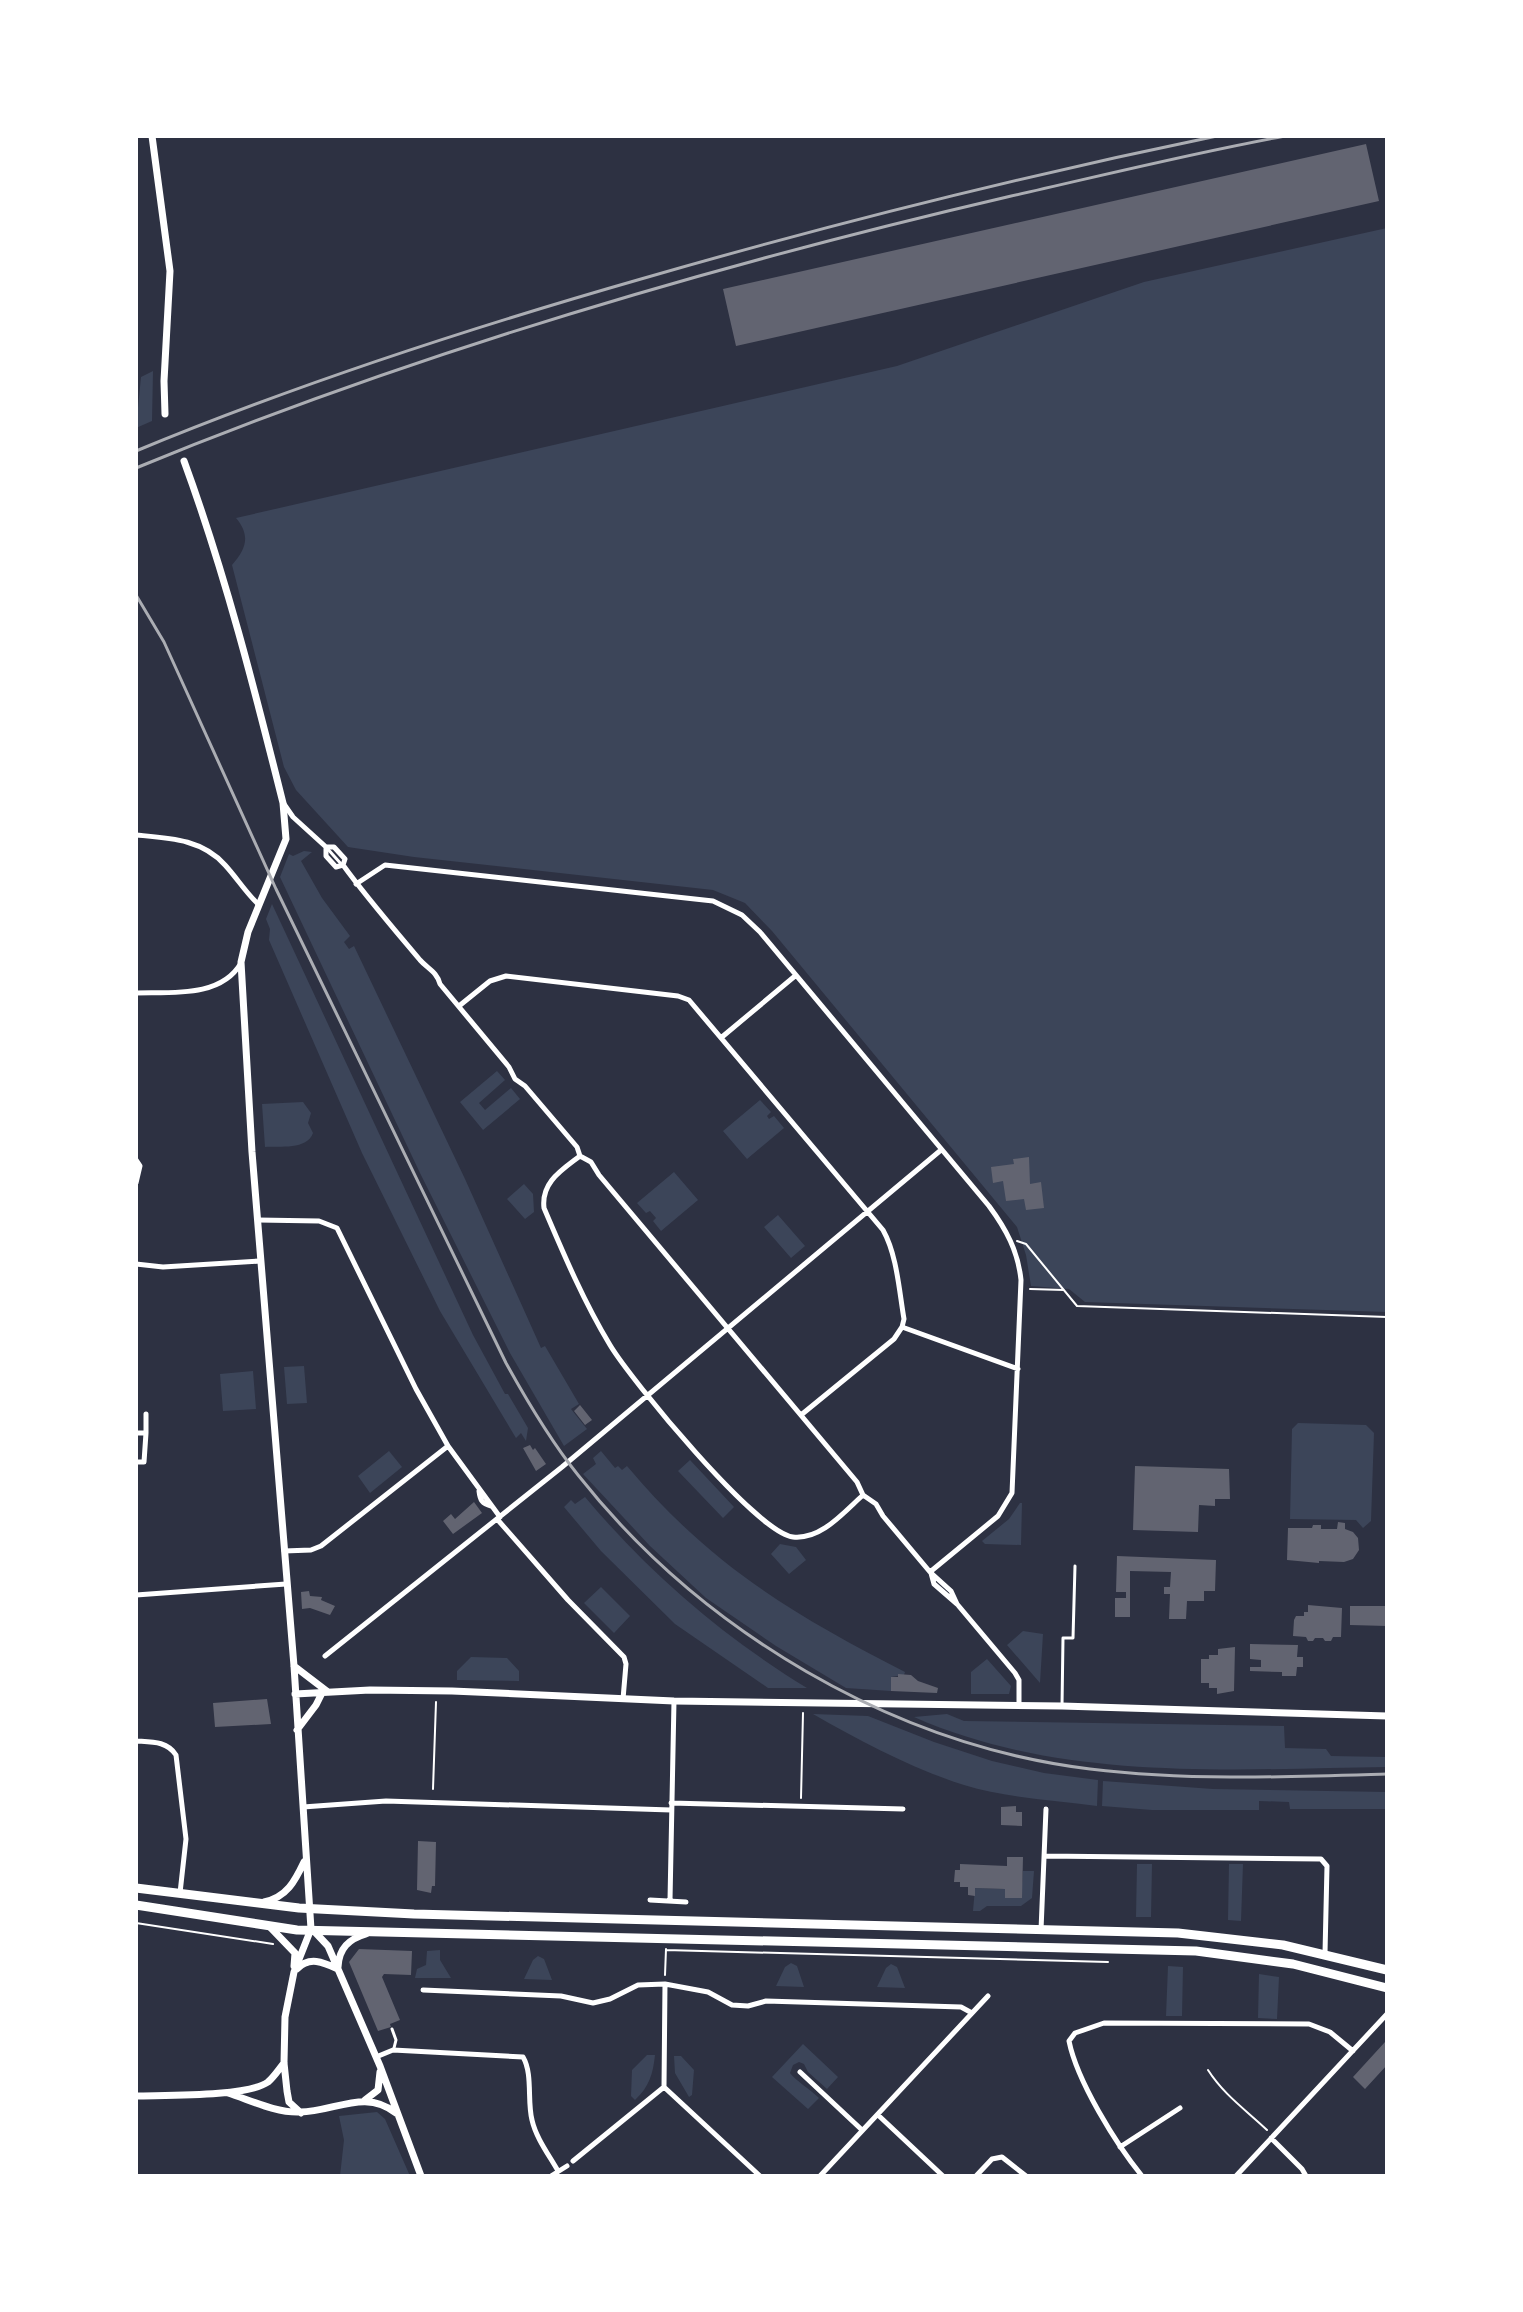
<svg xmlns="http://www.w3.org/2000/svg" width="1523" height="2312" font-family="'IBM Plex Sans',sans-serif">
  <rect width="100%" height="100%" fill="#2d3142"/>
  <!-- green -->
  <path fill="#3c4559" d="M 1387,228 L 1387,1312 L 1085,1302 L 1069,1289 L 1031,1286 L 1026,1255 L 1017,1227 L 772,931 L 745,903 L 713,890 L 414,857 L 348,847 L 296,790 L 284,767 L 232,565 C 246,549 251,536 236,518 L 897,366 L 1144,282 Z
    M 153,371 L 152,421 L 136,428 L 141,377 Z
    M 304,851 L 312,852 L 301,861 L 322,898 L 350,936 L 344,942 L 349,949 L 354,946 L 465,1179 L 541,1348 L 545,1346 L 579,1404 L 571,1409 L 587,1429 L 564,1446 L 510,1353 L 420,1173 L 280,877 L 289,854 L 293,856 Z
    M 272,904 L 473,1335 L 505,1394 L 508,1394 L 528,1428 L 526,1441 L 521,1433 L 516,1438 L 440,1311 L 362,1153 L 269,940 L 270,929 L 266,919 Z
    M 497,1071 L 505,1080 L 479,1103 L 485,1110 L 511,1088 L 520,1099 L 483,1130 L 460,1102 Z
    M 760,1100 L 771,1112 L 767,1116 L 769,1119 L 774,1116 L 784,1128 L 747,1159 L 723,1131 Z
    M 303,1102 L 311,1113 L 308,1123 L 313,1133 C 307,1150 280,1146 265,1147 L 262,1104 Z
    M 674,1172 L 698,1200 L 661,1231 L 653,1221 L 656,1218 L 650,1211 L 646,1213 L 637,1203 Z
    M 524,1184 L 533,1194 L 534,1212 L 525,1219 L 507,1199 Z
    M 778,1215 L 805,1246 L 791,1258 L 764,1227 Z
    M 304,1366 L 307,1403 L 287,1404 L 284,1367 Z
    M 253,1371 L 256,1409 L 223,1411 L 220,1374 Z
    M 1298,1423 L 1366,1425 L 1374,1433 L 1371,1521 L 1363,1528 L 1356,1520 L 1290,1519 L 1292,1429 Z
    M 389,1451 L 402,1467 L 370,1493 L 358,1476 Z
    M 601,1451 L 615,1468 L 618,1466 L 622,1470 L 627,1466 C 710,1565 792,1614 905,1672 L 904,1675 L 891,1677 L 891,1691 L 846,1688 L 776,1646 L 706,1598 L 650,1546 L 583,1474 L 596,1464 L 593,1458 Z
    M 690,1460 L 734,1507 L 723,1518 L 678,1471 Z
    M 585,1497 C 649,1573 722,1636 807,1688 L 768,1688 L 675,1624 L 601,1551 L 564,1507 L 571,1500 L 575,1504 Z
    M 1020,1503 L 1022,1503 L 1021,1545 L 985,1544 L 982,1541 L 1009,1519 Z
    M 780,1544 L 796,1547 L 806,1560 L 789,1574 L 771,1554 Z
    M 601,1587 L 630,1616 L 614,1633 L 584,1603 Z
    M 1023,1631 L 1043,1634 L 1040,1683 L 1007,1645 Z
    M 471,1657 L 507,1658 L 519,1671 L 519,1681 L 457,1680 L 457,1671 Z
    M 987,1659 L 1011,1686 L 1009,1694 L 971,1694 L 971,1672 Z
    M 813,1714 L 868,1716 L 934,1742 L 992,1761 L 1044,1773 L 1098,1780 L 1097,1806 C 1053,1800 1006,1798 964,1785 C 913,1769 860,1741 813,1714 Z
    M 947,1714 L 964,1721 L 1284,1726 L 1285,1748 L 1326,1749 L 1331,1756 L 1387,1757 L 1387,1767 C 1229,1769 1062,1782 914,1717 Z
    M 1103,1781 L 1213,1789 L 1387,1792 L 1387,1809 L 1290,1809 L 1289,1802 L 1259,1801 L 1259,1810 L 1152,1810 L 1102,1806 Z
    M 1137,1864 L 1152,1864 L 1151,1917 L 1136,1917 Z
    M 1229,1864 L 1243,1864 L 1241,1921 L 1228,1920 Z
    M 1023,1871 L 1034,1871 L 1032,1898 L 1021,1906 L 987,1906 L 980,1911 L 973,1911 L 975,1888 L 1005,1889 L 1005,1898 L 1021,1898 Z
    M 440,1950 L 440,1960 L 451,1978 L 415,1978 L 417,1969 L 426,1965 L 427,1951 Z
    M 538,1956 L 544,1959 L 552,1980 L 524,1979 L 533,1960 Z
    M 791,1963 L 797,1966 L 804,1987 L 776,1986 L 785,1967 Z
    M 891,1964 L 897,1967 L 905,1988 L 877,1987 L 886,1968 Z
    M 1168,1966 L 1183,1967 L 1182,2016 L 1166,2016 Z
    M 1259,1974 L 1279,1977 L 1277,2019 L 1258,2018 Z
    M 803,2044 L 838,2077 L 827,2089 L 808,2072 L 804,2064 L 799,2062 L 793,2065 L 790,2073 C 796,2081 810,2089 819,2098 L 808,2109 L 772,2077 Z
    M 647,2055 L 655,2055 C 653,2074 649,2087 635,2100 L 631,2096 L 632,2070 Z
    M 674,2056 L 681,2056 L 694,2070 L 692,2095 L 689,2097 L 675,2073 Z
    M 377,2112 L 385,2119 L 410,2176 L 340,2176 L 344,2140 L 339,2116 Z"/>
  <!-- building -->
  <path fill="#626471" d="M 1366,144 L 1379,201 L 736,346 L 723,289 Z
    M 1029,1157 L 1030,1184 L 1041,1182 L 1044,1208 L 1026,1210 L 1024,1199 L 1006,1201 L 1003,1181 L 993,1183 L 991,1167 L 1014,1164 L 1013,1159 Z
    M 580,1405 L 592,1420 L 585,1425 L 574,1411 Z
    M 530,1445 L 533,1450 L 535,1448 L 546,1464 L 536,1471 L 523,1448 Z
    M 1135,1466 L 1229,1469 L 1230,1499 L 1215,1499 L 1215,1506 L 1199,1505 L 1198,1532 L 1133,1530 Z
    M 474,1502 L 482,1513 L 453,1534 L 443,1521 L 451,1514 L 455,1519 Z
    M 1338,1522 L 1345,1523 L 1345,1529 L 1353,1532 L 1358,1538 L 1359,1550 L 1353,1559 L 1344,1562 L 1319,1561 L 1319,1563 L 1287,1560 L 1288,1528 L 1312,1528 L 1313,1525 L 1321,1525 L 1321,1529 L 1337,1529 Z
    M 1117,1556 L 1216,1560 L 1215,1591 L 1204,1591 L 1204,1601 L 1187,1601 L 1186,1619 L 1169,1619 L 1170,1594 L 1164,1594 L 1164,1587 L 1170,1587 L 1171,1572 L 1130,1571 L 1130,1617 L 1115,1617 L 1115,1598 L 1126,1598 L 1126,1592 L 1116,1592 Z
    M 309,1591 L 310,1596 L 322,1597 L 321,1600 L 335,1606 L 330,1615 L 310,1608 L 302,1609 L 301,1592 Z
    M 1308,1605 L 1342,1608 L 1341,1637 L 1333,1637 L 1331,1641 L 1325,1641 L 1323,1638 L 1315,1638 L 1313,1641 L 1308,1641 L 1306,1637 L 1293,1636 L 1294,1620 L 1296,1616 L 1304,1616 L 1304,1612 L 1308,1612 Z
    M 1350,1606 L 1387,1606 L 1387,1626 L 1350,1625 Z
    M 1250,1644 L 1298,1645 L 1297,1657 L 1303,1657 L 1303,1667 L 1297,1667 L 1296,1676 L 1282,1676 L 1282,1672 L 1250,1671 L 1250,1667 L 1261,1667 L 1261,1660 L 1250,1659 Z
    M 1235,1647 L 1234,1691 L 1217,1694 L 1217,1688 L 1209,1688 L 1209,1683 L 1201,1683 L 1201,1659 L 1209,1659 L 1209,1655 L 1218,1655 L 1218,1649 Z
    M 898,1674 L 911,1675 L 918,1681 L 938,1688 L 937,1693 L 891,1691 L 891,1677 L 898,1677 Z
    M 267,1699 L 271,1724 L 215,1727 L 213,1703 Z
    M 1016,1806 L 1016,1812 L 1022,1812 L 1022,1826 L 1001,1825 L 1001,1807 Z
    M 418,1841 L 436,1842 L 435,1886 L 432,1886 L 431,1893 L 417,1890 Z
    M 1007,1857 L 1023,1857 L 1022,1898 L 1005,1898 L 1005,1889 L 975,1888 L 975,1896 L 968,1895 L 968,1887 L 960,1887 L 960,1882 L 954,1882 L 955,1870 L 960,1870 L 960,1864 L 1007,1866 Z
    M 359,1949 L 412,1951 L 411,1975 L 384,1974 L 382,1977 L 400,2020 L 390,2024 L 391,2027 L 378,2031 L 349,1962 Z
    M 1385,2042 L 1387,2065 L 1365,2089 L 1353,2077 Z"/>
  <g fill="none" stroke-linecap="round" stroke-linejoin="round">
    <!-- path -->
    <path stroke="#fff" stroke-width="2" d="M 1017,1241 L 1026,1244 L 1077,1306 L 1387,1317
      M 1030,1289 L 1064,1290
      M 433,1789 L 436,1702
      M 801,1798 L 803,1713
      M 136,1923 L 273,1944
      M 666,1950 L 1108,1962
      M 665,1975 L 666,1949
      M 1208,2070 C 1224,2095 1246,2110 1267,2130"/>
    <!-- service -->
    <path stroke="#fff" stroke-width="3" d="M 326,847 L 342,865
      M 1062,1706 L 1063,1638 L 1073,1638 L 1075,1566
      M 392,2029 L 396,2040 L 394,2048"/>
    <!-- minor -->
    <path stroke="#fff" stroke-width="5" d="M 284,804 L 293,817 L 326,847 L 334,847 L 345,859 L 343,865 C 367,898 394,929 420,960 C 428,969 437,972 440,984 L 509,1067 L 515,1079 L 525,1086 L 577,1147 L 580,1156 L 591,1162 L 599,1175 L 857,1482 L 863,1495 L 876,1504 L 883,1516 L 930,1572 L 951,1591 L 957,1604
      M 136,835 C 169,838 202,839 225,865 C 237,878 246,893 259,905
      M 326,847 L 326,856 L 336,867 L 343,865
      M 356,884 L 385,865 L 713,901 L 742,915 L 760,932 L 989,1206 C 1006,1229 1018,1251 1021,1280 L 1012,1493 L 998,1516 L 930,1572
      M 136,993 C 171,992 221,998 241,963
      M 459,1006 L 490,981 L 506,976 L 678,996 L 689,1000 L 883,1230 C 897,1255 899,1290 904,1319 L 902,1327
      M 722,1037 L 795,976
      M 580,1156 C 562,1170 541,1182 544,1208 C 564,1255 584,1302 610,1345 C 631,1380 757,1533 793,1537 C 821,1540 844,1512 863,1495
      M 136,1160 L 140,1166 L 136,1183
      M 258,1220 L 319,1221 L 337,1228 L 416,1389 L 448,1446 L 500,1517
      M 136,1264 L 163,1267 L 260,1261
      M 146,1414 L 146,1433
      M 801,1415 L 894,1339 L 902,1327 L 1018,1369
      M 136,1433 L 146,1433 L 144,1462 L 136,1462
      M 479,1491 C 480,1500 482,1504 491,1506
      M 497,1519 L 568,1600 L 624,1657 L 626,1664 L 623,1699
      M 284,1551 L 311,1550 L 321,1546 L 448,1446
      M 931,1573 L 934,1584 L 957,1604 L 1015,1673 L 1019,1680 L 1019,1705
      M 136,1595 L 286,1584
      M 325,1656 L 562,1467 L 941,1150
      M 136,1741 C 152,1742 167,1741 176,1755 L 186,1839 L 180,1893
      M 671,1803 L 903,1809
      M 303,1807 L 386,1801 L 671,1810
      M 1044,1856 L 1321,1859 L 1327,1866 L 1325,1953
      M 650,1900 L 686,1902
      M 670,1900 L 674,1701
      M 1041,1930 L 1046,1809
      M 423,1990 L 561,1996 L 593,2003 L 610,1999 L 638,1985 L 665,1984 L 708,1992 L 732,2005 L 748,2006 L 766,2001 L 961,2007 L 972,2013
      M 376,2057 L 393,2050 L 523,2057 C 533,2074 527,2101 532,2120 C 536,2138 549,2155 558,2171
      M 800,2072 L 862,2130
      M 664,2087 L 760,2176
      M 878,2115 L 943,2176
      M 1271,2138 L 1302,2169 L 1306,2176
      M 1120,2147 L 1180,2108
      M 573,2161 L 664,2087 L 665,1984
      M 551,2176 L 567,2166
      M 820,2176 L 988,1996
      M 976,2176 L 992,2159 L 1002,2157 L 1026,2176
      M 1142,2176 C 1116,2144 1077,2081 1069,2041 L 1075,2033 L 1104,2023 L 1309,2024 L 1330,2032 L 1353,2051
      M 1236,2176 L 1387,2014"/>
    <!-- tertiary -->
    <path stroke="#fff" stroke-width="7" d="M 152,136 L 170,271 L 164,381 L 165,414
      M 184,461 C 225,573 254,687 283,803 L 286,839 L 248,932 L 241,962 L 252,1152 L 294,1666 L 311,1929 L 294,1972 L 285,2017 L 284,2063 L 287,2091 L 289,2102 L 301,2113
      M 294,1666 L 328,1692
      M 295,1694 L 370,1690 L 452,1691 L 674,1701 L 1062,1706 L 1387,1716
      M 297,1730 L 316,1705 L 322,1693
      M 264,1902 C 287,1897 295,1881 304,1862
      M 270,1927 L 295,1953 L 294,1966
      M 313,1930 L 328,1946 L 380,2066 L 421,2176
      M 338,1967 C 339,1948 349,1939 366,1934
      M 297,1969 C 309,1956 323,1962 338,1969
      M 228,2093 C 250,2100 276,2113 300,2112 C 334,2112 365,2088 396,2113
      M 136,2096 C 165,2095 247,2097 268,2082 C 274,2077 279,2069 284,2063
      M 365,2100 L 378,2090 L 380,2072"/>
    <!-- trunk -->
    <path stroke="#fff" stroke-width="9" d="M 136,1888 L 299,1908 L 414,1914 L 1178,1933 L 1283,1945 L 1387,1970
      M 136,1905 L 297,1930 L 1196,1951 L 1293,1964 L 1387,1988"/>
    <!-- rail -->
    <path stroke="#abadb3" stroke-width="3" d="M 136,451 C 300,383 470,328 641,279 C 831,224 1023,176 1217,136
      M 136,468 C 418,352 711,266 1007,197 C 1100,176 1192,153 1285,136
      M 136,595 L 164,642 L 276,889 L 506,1363 C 527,1401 550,1440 578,1475 C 701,1631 893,1745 1090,1769 C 1188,1781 1289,1777 1387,1774"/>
  </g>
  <!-- border -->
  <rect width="1523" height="2312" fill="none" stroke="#ffffff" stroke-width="276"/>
</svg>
